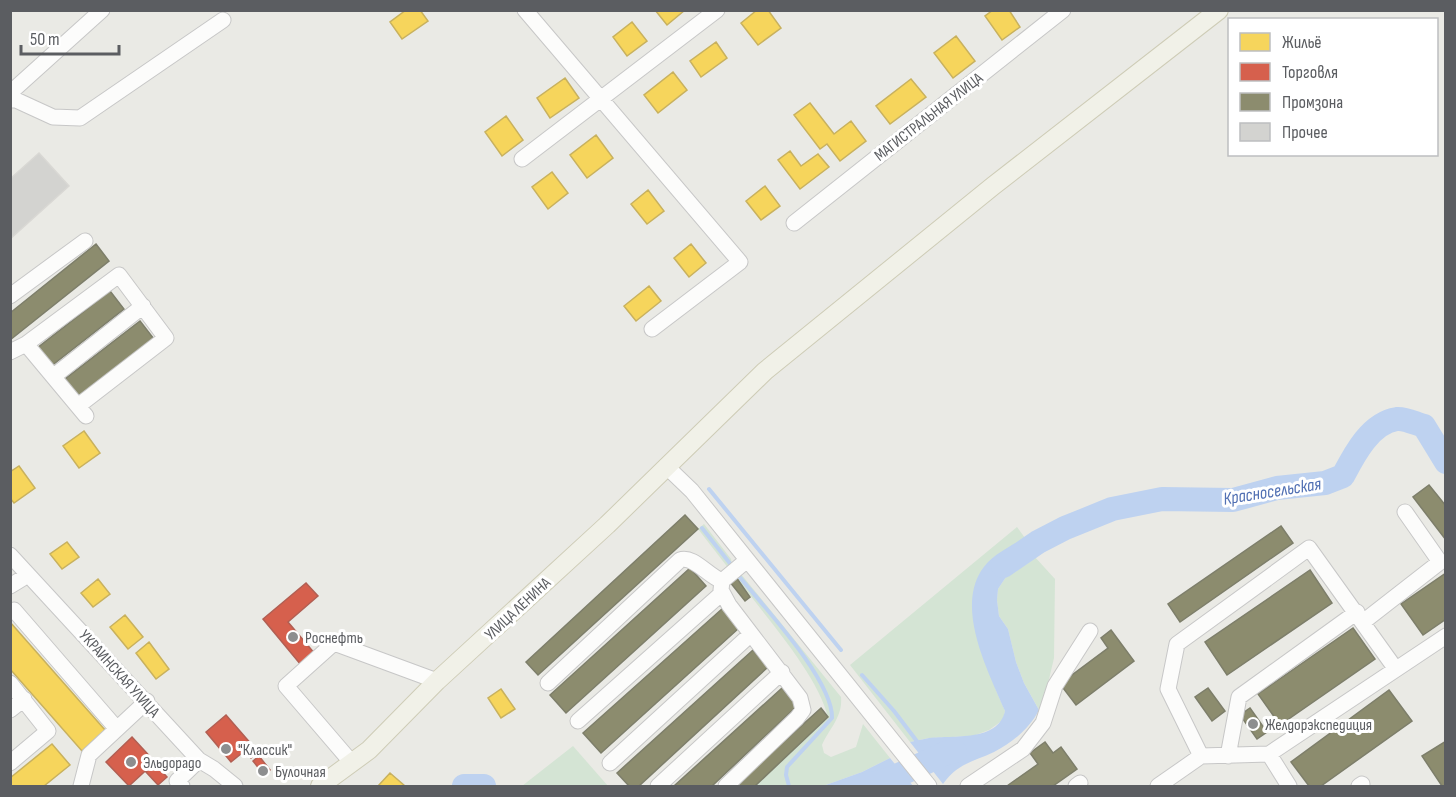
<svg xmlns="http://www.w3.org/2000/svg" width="1456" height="797" font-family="'Sofia Sans Condensed',sans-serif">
  <rect width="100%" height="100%" fill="#eaeae5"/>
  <!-- green -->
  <path fill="#d4e4d4" d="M 704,524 L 731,559 L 732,564 L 729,569 L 698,529 Z
    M 1017,527 L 1025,538 L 993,558 L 995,688 L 1005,711 L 1003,720 L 989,730 L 973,736 L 929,738 L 910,742 L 850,665 Z
    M 1034,556 L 1055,579 L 1054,658 L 1043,705 L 1039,710 L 1024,683 L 1016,662 L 1008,629 L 999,616 L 997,600 L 998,589 L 1006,577 Z
    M 741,574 L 841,697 C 843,717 829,729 822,745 L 824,753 L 831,757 L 856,747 L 863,724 L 890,758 L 862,772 L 823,786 L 755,786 L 828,717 C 817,673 764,615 736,577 Z
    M 573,746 L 608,786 L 522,786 Z"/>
  <!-- water -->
  <path fill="#bed2f0" d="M 1025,538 L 1034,556 L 1006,577 L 998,589 L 997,600 L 999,616 L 1008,629 L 1016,662 L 1024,683 L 1039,710 C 1030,728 1012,743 994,752 C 973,762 958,763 943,784 L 910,742 C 916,741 923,739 929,738 C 953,735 998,742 1005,711 C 989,673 956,611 981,571 C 990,556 1010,546 1025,538 Z
    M 890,758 L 913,786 L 823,786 L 862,772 Z"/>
  <!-- homes -->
  <path fill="#f6d55c" stroke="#c8b15e" stroke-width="1.5" d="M 406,10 L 420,10 L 428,21 L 402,39 L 390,22 Z
    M 655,10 L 685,10 L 667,25 Z
    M 757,10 L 768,10 L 781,28 L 758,45 L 741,23 Z
    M 993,10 L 1009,10 L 1020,27 L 1002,40 L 985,16 Z
    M 632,22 L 647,41 L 627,56 L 613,37 Z
    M 956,36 L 975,61 L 953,78 L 934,53 Z
    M 716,42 L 727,58 L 701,77 L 690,61 Z
    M 673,72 L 687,90 L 658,113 L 644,95 Z
    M 565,78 L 579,98 L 550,118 L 537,98 Z
    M 911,79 L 926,97 L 890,124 L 876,106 Z
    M 810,103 L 834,134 L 851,121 L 866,141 L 840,161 L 827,144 L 820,149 L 794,115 Z
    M 506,116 L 523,140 L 502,156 L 485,132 Z
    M 596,135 L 613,158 L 587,178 L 570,155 Z
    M 790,151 L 801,166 L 818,154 L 829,167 L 800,189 L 778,160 Z
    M 552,172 L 568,193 L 548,209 L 532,187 Z
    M 765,186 L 780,206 L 761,220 L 746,201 Z
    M 648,190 L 664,211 L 647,224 L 631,204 Z
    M 691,244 L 706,263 L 689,277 L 674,258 Z
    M 649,286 L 661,301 L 636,321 L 624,306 Z
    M 84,431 L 100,453 L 79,468 L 63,446 Z
    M 19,466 L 35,488 L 14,503 L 10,498 L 10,472 Z
    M 67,542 L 79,557 L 62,569 L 50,554 Z
    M 98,579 L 110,594 L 93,607 L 81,593 Z
    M 125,615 L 143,637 L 128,649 L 110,627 Z
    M 10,622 L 105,730 L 82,751 L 10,669 Z
    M 149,642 L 169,669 L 156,679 L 136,653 Z
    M 501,689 L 515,709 L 501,718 L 488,698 Z
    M 52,744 L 70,765 L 44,786 L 10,786 L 10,778 Z
    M 390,773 L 405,786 L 378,786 Z"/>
  <!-- shops -->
  <path fill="#d6604d" stroke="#b15f53" stroke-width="1.5" d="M 306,583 L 318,596 L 288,622 L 315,654 L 301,665 L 263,619 Z
    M 226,715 L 252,745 L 231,762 L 206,732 Z
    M 132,737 L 155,762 L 129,786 L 106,762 Z
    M 251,747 L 257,753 L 251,758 L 245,751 Z
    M 259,756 L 270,770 L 264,775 L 253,761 Z
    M 155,764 L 167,777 L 158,785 L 146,772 Z"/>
  <!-- industry -->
  <path fill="#8c8c6e" stroke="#7d7e6a" stroke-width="1.5" d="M 96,244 L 109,261 L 10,340 L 10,313 Z
    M 110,291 L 124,309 L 50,367 L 36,349 Z
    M 140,321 L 154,339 L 79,397 L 65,379 Z
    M 1429,485 L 1446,506 L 1446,540 L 1413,497 Z
    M 685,515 L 698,529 L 538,675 L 526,662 Z
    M 1281,526 L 1293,543 L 1180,622 L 1168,604 Z
    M 690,568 L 706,586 L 566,713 L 550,695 Z
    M 1310,570 L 1332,603 L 1227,675 L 1205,642 Z
    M 1446,573 L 1446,619 L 1423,635 L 1401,604 Z
    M 736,577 L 750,597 L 745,601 L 730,582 Z
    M 723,608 L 739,628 L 601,753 L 583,733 Z
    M 1353,628 L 1375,659 L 1280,725 L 1258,694 Z
    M 1111,630 L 1134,661 L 1076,705 L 1060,684 L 1108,648 L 1101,638 Z
    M 753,650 L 768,667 L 639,786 L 629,786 L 617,773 Z
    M 782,688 L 797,706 L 712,786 L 674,786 Z
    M 1208,688 L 1225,711 L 1212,721 L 1195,697 Z
    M 1389,690 L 1412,721 L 1321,786 L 1309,786 L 1291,762 Z
    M 821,708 L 828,717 L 755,786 L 735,786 Z
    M 1250,708 L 1267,732 L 1257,739 L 1240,715 Z
    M 1446,741 L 1446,786 L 1442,786 L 1422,756 Z
    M 1045,742 L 1053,753 L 1061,747 L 1077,769 L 1053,786 L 1007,786 L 1038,764 L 1030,753 Z"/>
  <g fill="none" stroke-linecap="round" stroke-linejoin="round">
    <!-- stream -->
    <path stroke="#bed2f0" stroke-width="4" d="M 709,489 L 841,650
      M 702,528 L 732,566
      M 738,575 C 763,606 833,680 832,718 L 787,767 L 786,775 L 789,786
      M 862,675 L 894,711 L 919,744"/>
    <!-- river -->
    <path stroke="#bed2f0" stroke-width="24" d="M 1003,566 L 1038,542 L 1065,528 L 1112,509 L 1162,499 L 1233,500 L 1277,488 L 1325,483 L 1343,476 C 1354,455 1370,423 1397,419 C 1405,418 1416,424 1424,426 L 1446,462
      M 464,786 L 484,786
      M 863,786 L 890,779 L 946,753 L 955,751"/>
  </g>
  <!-- building -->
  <path fill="#d3d3d0" stroke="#d9d8d4" stroke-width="1.5" d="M 39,153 L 69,186 L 10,239 L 10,179 Z"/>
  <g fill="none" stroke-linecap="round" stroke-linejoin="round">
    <!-- minor casing -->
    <g stroke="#c7c7c7" stroke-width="17">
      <path id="minor" d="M 525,10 L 740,262 L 652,329
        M 10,93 L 102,10
        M 10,100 L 16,100 L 53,117 L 80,118 L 223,20
        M 522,159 L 717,10
        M 794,223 L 1063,10
        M 10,296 L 85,241
        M 26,344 L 119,275 L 166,338 L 78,406
        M 10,352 L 26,344 L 86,416
        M 54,376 L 143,306
        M 666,466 L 692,491 L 929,786
        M 10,555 L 199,760 L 214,769 L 235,786
        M 10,586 L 28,575
        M 14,610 L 117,729
        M 1363,622 L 1440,562 L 1405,512
        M 10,683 L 48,731 L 10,763
        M 548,683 L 680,560 C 693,555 708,576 722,581
        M 10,710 L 24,699
        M 578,721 L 722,593
        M 1269,754 L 1289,786
        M 1201,756 L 1168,689 L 1177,644 L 1309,548 L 1395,668
        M 1228,756 L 1239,697 L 1357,612
        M 352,763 L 286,686 L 334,643 L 437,681
        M 610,763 L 751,634
        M 81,786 L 89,755 L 147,701
        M 182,786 L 177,781 L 199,760
        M 658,786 L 782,672
        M 726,786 L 797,718 L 803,710 L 800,698 L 729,605 L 721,590 L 722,581 L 746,561
        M 968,786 L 1023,749 L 1043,723 L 1055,686 L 1090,631
        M 1076,786 L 1080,783
        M 1158,786 L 1201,756 L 1269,754 L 1446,636
        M 1359,786 L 1362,784"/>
    </g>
    <!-- major casing -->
    <g stroke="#ceccb6" stroke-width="20">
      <path id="major" d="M 320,786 L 369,750 L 437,681 L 607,525 L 765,371 L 993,186 L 1219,10"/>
    </g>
    <!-- minor -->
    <use href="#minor" stroke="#fcfcfb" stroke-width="15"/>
    <!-- major -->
    <use href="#major" stroke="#f1f1e8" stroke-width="18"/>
  </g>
  <!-- markers -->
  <g fill="#8d8e8f" stroke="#fff" stroke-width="2">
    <circle cx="293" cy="637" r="6"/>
    <circle cx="1253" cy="724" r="6"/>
    <circle cx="226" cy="749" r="6"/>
    <circle cx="131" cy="762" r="6"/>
    <circle cx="263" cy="771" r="6"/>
  </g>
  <g text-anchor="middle" stroke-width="6" stroke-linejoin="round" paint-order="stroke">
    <!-- street labels -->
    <g font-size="16" fill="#5b5d61" stroke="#fff">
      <text transform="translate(928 116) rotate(-38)" y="6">МАГИСТРАЛЬНАЯ УЛИЦА</text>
      <text transform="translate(517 608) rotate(-43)" y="6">УЛИЦА ЛЕНИНА</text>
      <text transform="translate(120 673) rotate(48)" y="6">УКРАИНСКАЯ УЛИЦА</text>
    </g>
    <!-- poi labels -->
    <g font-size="16" fill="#5b5d61" stroke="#fff" text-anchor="start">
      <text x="305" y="643">Роснефть</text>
      <text x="1265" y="730">Желдорэкспедиция</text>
      <text x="238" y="755">"Классик"</text>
      <text x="143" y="768">Эльдорадо</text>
      <text x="275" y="777">Булочная</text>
    </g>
    <!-- water labels -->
    <g font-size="18" font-style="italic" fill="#5170b3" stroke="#fff">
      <text transform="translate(1272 491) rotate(-9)" y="6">Красносельская</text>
    </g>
  </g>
  <!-- border -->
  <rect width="1456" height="797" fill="none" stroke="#5b5d61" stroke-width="24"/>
  <!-- legend -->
  <rect x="1228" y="18" width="210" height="138" fill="#ffffff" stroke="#bdbec0" stroke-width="1.5"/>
  <rect x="1240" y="33" width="30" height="18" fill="#f6d55c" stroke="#bdbec0" stroke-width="1.5"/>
  <text x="1282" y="48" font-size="18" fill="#5b5d61">Жильё</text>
  <rect x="1240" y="63" width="30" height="18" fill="#d6604d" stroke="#bdbec0" stroke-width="1.5"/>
  <text x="1282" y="78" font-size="18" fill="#5b5d61">Торговля</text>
  <rect x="1240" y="93" width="30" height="18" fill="#8c8c6e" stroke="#bdbec0" stroke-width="1.5"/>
  <text x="1282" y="108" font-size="18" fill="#5b5d61">Промзона</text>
  <rect x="1240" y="123" width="30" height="18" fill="#d3d3d0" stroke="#bdbec0" stroke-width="1.5"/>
  <text x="1282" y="138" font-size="18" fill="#5b5d61">Прочее</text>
  <!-- scale -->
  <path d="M21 45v9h98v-9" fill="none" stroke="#5b5d61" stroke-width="3"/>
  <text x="30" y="45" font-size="18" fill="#5b5d61" stroke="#ffffff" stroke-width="4.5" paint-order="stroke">50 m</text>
</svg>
